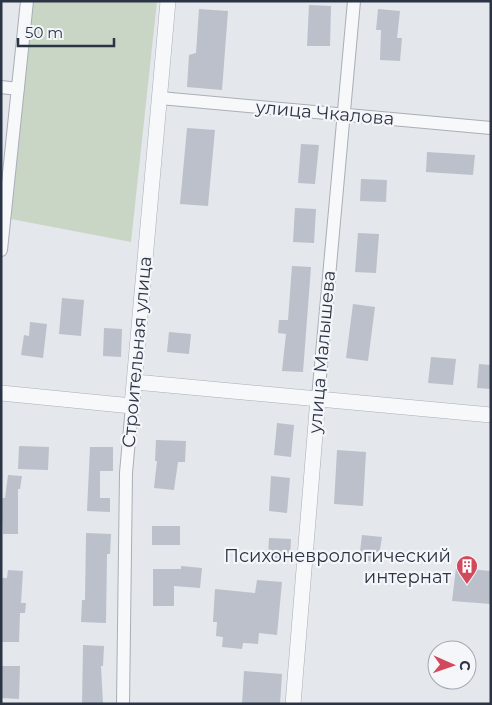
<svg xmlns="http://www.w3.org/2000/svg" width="492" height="705" font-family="Montserrat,sans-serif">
  <rect width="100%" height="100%" fill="#e4e7ec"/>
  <!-- green -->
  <path fill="#c9d6c5" d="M 33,1 L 157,1 L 131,242 L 11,219 Z"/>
  <!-- building -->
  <path fill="#bbc0ca" d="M 309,5 L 331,6 L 330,46 L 307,46 Z
    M 199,9 L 228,11 L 222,90 L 187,87 L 189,55 L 196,53 Z
    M 378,9 L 400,11 L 397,38 L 402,38 L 400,61 L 380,60 L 381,30 L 376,30 Z
    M 187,128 L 215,130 L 208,206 L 180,204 Z
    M 301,144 L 319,145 L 315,184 L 298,183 Z
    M 427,152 L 475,155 L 473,175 L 426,172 Z
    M 361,179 L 387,180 L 386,202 L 360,201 Z
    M 295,208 L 316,209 L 314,243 L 293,242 Z
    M 358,233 L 379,234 L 376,273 L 355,272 Z
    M 292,266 L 311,267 L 303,372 L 282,371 L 286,334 L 278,333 L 279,320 L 288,320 Z
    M 62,298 L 84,300 L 81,336 L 59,334 Z
    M 353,304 L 375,307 L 368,361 L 346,358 Z
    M 30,322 L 47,324 L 43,358 L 21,355 L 24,335 L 29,336 Z
    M 104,328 L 122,329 L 121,357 L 103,356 Z
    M 169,332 L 191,334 L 189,354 L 167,352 Z
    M 431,357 L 456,359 L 453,385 L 428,383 Z
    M 479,364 L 491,365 L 491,389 L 477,388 Z
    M 277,423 L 294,425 L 291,457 L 274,455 Z
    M 156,440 L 186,441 L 185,462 L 178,462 L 174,490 L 154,488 L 157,461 L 155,461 Z
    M 19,446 L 49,447 L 48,470 L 18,469 Z
    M 90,447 L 113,447 L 113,471 L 100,471 L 100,498 L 110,498 L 110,512 L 87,511 Z
    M 337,450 L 366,452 L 363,506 L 334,504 Z
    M 8,475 L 22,476 L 20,489 L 18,489 L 18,534 L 3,534 L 1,498 L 5,498 Z
    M 271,476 L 290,478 L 287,513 L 269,511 Z
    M 152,526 L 180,526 L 180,545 L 152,545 Z
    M 86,533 L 111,534 L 110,554 L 107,554 L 106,623 L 81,622 L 82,600 L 85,600 Z
    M 362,535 L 382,537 L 378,562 L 359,560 Z
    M 269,538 L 291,539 L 290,559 L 268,558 Z
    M 181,566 L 202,568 L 200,588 L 174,586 L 174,606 L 153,606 L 153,569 L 181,569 Z
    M 456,568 L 491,571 L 491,604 L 452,601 Z
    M 8,570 L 23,571 L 21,603 L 26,603 L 25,613 L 20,613 L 19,642 L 1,642 L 1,578 L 7,578 Z
    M 257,580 L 282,582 L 277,635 L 259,633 L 258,644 L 243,643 L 242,649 L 222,647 L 223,637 L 216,636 L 217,622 L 213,622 L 215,589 L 255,593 Z
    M 83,645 L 104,646 L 103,666 L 101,666 L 103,704 L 82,704 Z
    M 1,666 L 20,666 L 19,699 L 1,698 Z
    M 244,671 L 282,674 L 280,704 L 242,704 Z"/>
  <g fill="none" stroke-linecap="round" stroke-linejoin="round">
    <!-- minor casing -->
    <g stroke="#a9aeb7" stroke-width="14">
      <path id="minor" d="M 1,87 L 18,89
        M 160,98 L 491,128
        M 1,250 L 27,1
        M 318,398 L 354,1
        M 123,704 L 126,473 L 132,406"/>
    </g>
    <!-- tertiary casing -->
    <g stroke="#a9aeb7" stroke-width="16">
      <path id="tertiary" d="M 135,382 L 491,415
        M 1,393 L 132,406 L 168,1
        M 293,704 L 318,398"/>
    </g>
    <!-- minor -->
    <use href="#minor" stroke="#f7f8fa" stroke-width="12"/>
    <!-- tertiary -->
    <use href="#tertiary" stroke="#f7f8fa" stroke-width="15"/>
  </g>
  <!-- icons -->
  <defs>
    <g id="building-pin" transform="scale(1.125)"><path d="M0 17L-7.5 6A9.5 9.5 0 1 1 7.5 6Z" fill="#d1495b" stroke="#f4f6f9"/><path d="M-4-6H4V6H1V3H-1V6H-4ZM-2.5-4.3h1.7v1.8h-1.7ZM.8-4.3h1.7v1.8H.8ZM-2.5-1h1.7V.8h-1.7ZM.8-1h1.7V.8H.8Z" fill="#fff"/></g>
  </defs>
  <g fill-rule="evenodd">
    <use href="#building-pin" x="467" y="566"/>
  </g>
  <g text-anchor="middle" stroke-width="4.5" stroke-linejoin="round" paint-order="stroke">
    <!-- street labels -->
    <g font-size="18" fill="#2b3445" stroke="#f4f6f9">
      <text transform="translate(325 113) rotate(5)" y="6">улица Чкалова</text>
      <text transform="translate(137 352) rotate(-85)" y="6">Строительная улица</text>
      <text transform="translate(322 352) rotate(-85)" y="6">улица Малышева</text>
    </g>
    <!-- poi labels -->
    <g font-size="18" fill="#2b3445" stroke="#f4f6f9" text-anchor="end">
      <text x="451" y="562">Психоневрологический<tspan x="451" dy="21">интернат</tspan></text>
    </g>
  </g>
  <!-- border -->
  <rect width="492" height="705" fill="none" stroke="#2b3445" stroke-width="5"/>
  <!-- north arrow -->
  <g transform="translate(452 665) rotate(92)"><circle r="24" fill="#f4f6f9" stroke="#a4a8b1"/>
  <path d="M0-4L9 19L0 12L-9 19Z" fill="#d1495b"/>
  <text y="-8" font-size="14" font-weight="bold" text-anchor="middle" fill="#2b3445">С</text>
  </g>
  <!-- scale -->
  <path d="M18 38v8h96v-8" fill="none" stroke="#2b3445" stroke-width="2.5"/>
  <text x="25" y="38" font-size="15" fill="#2b3445" stroke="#f4f6f9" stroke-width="4" paint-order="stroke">50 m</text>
</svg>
